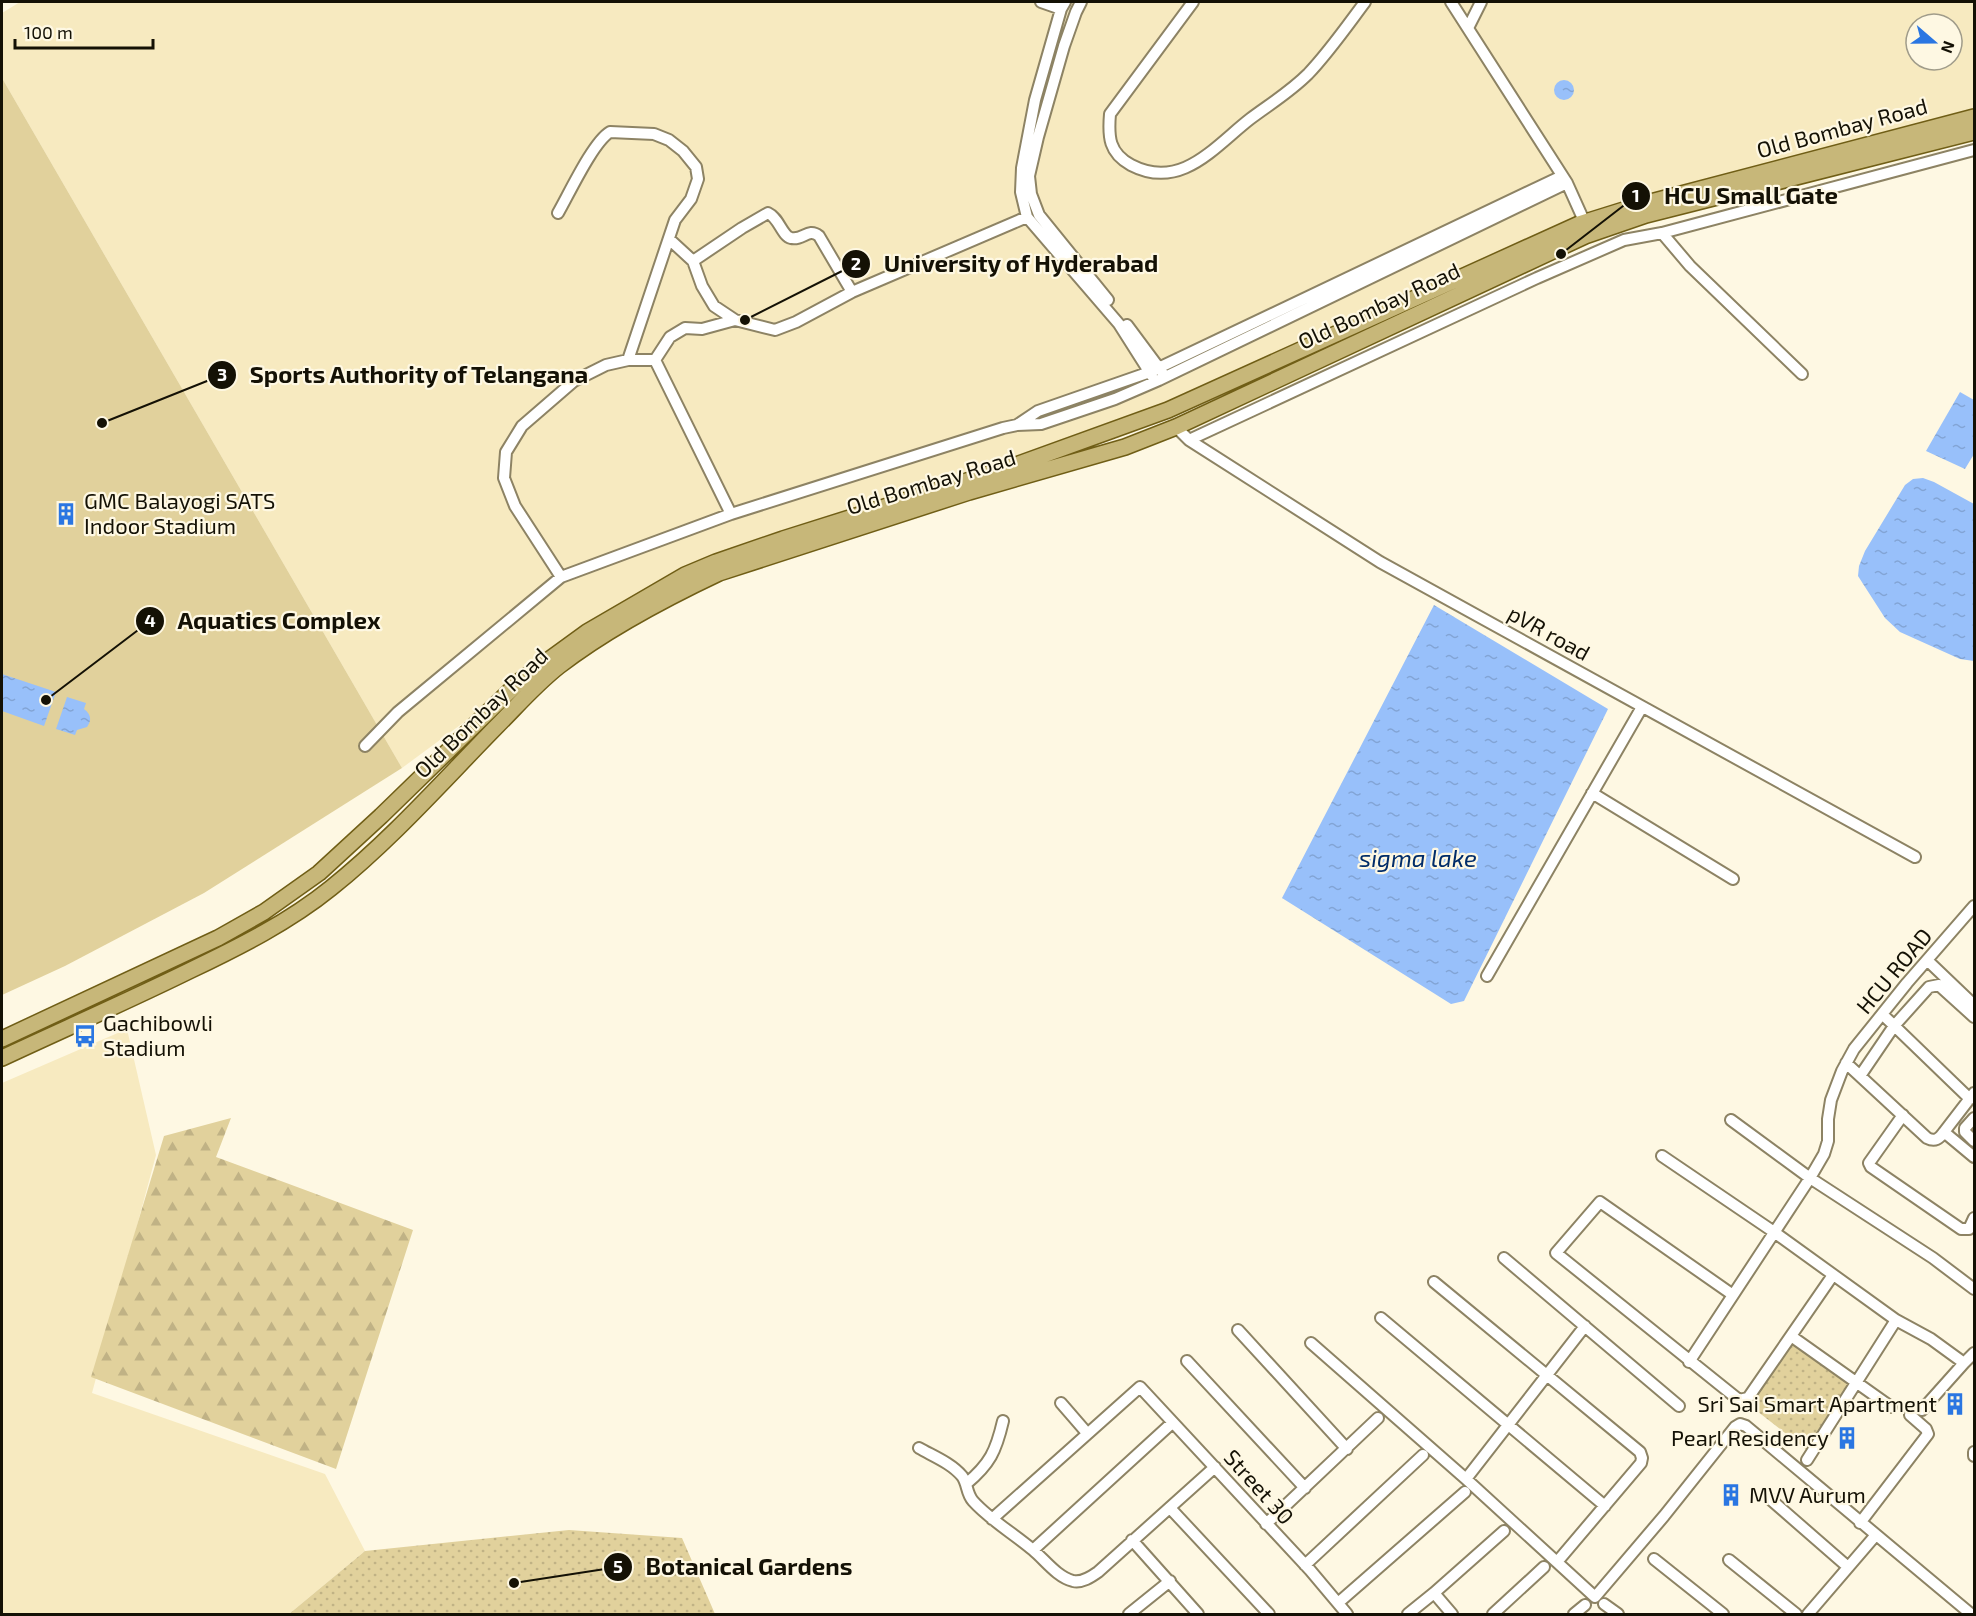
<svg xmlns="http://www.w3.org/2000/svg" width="1976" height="1616" font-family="'Exo 2',sans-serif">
  <defs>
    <pattern id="green-dots" width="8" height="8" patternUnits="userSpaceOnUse" patternTransform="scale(1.5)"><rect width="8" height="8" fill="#e1d19c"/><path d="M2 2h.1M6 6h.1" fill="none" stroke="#c0b285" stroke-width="1.8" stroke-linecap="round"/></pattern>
    <pattern id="forest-firs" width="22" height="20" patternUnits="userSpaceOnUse" patternTransform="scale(1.5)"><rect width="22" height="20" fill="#e1d19c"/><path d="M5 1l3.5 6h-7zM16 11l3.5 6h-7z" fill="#c0b285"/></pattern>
    <pattern id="water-ripples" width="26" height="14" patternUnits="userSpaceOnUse" patternTransform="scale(1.5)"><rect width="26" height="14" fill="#98c0fa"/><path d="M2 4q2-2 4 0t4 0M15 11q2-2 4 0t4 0" fill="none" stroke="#82a4d5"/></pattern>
  </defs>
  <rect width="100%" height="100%" fill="#fef8e3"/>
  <!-- built -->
  <path fill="#f7eac0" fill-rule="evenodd" d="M 20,2 L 1974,2 L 1974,108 L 1645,198 L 1560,224 L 1135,417 L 716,562 L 521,680 L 402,768 L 2,78 L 2,13 ZM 1916,24 L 1952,24 L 1952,60 L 1916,60 Z
    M 127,1029 L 156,1155 L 92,1393 L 325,1474 L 365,1551 L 289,1614 L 2,1614 L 2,1083 Z"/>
  <!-- green -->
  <path fill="url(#green-dots)" d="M 1792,1342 L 1851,1385 L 1808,1451 L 1748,1404 Z
    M 569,1530 L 682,1538 L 715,1614 L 289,1614 L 365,1551 Z"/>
  <!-- forest -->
  <path fill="url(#forest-firs)" d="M 231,1118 L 216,1157 L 413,1230 L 336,1469 L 91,1377 L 164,1136 Z"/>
  <!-- pitch -->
  <path fill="#e1d19c" d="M 2,78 L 402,768 L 204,893 L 65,966 L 2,995 Z"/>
  <!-- water -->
  <path fill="url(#water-ripples)" d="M1554 90a10 10 0 1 1 20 0a10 10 0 1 1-20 0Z
    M 1960,392 L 1974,400 L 1974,454 L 1965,469 L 1926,451 Z
    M 1923,478 L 1934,482 L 1974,504 L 1974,661 L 1960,659 L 1900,632 L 1885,618 L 1858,576 L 1859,566 L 1865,551 L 1905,485 L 1913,479 Z
    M 1434,605 L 1608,709 L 1464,1001 L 1451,1004 L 1282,898 Z
    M 2,674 L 56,692 L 44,726 L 2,711 Z
    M 67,697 L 86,703 L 84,709 C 91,714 92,720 87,727 L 77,730 L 75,735 L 56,729 Z"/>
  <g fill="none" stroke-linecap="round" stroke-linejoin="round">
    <!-- street casing -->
    <g stroke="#8d8364" stroke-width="14">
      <path id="street" d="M 1041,2 L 1061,9
        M 1065,2 L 1061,9 L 1035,100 L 1022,168 L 1021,192 L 1027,217 L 1119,324 L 1152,376
        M 1081,2 L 1076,12 L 1064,46 L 1038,137 L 1029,176 L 1031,194 L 1039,215 L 1108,300
        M 1193,2 L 1110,114 C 1108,137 1109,153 1131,165 C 1181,191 1214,147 1250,119 C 1270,104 1290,92 1308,74 C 1329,52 1347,26 1365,2
        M 1451,2 L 1567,183 L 1585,223
        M 1468,28 L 1481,2
        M 558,213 C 569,194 593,142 610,132 L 654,134 L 669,140 L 683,151 L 696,167 L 698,179 L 691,199 L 675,220 L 628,360 L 606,365 L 574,381 L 522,426 L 506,452 L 504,478 L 515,506 L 561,577
        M 1662,233 L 1690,266 L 1802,374
        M 669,239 L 693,261 L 702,286 L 714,306 L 735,320 L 775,330 L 796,322 L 852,292 L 1027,217
        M 693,261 L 742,228 L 768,213 C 779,218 782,236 791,238 C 803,241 808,227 819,236 L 852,292
        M 1127,325 L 1162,372
        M 628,360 L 655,360 L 670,337 L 685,328 L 702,329 L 735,320
        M 655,360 L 731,514
        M 1017,425 L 1038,411 L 1150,372 L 1562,176
        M 1176,427 L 1189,440 L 1380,562 L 1915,857
        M 1189,440 L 1537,278 L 1624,240 L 1662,233 L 1974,150
        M 365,746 L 398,712 L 561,577 L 731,514 L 1003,428 L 1017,425 L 1041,424 L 1115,399 L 1159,380 L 1567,183
        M 1592,793 L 1733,879
        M 1927,960 L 1974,1005
        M 1487,976 L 1642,707
        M 1882,1014 L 1970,1099
        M 1846,1063 L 1927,1138 C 1935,1142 1939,1139 1944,1132 L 1974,1157
        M 1860,1076 L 1894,1026 L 1929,987 L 1939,985 L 1942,988 L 1974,1017
        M 1903,1115 L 1869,1163 L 1871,1167 L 1961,1229 L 1969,1229 L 1974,1218
        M 1974,1118 L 1965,1128 L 1965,1132 L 1974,1141
        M 1731,1120 L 1810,1178 L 1933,1258 L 1974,1289
        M 1944,1132 L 1974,1093
        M 1662,1156 L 1774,1232 L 1896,1320 L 1931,1339 L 1964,1363 L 1974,1353
        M 1504,1258 L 1679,1406
        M 1434,1282 L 1640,1452 L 1642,1458 L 1641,1463 L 1557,1562
        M 1733,1295 L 1600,1202 L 1556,1253 L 1739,1400 L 1748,1398 L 1833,1275
        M 1381,1318 L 1605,1506
        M 1238,1330 L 1347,1449
        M 1791,1336 L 1891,1407
        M 1311,1343 L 1466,1479 L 1595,1597 L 1664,1516 L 1735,1427 L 1740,1424 L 1746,1426 L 1971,1614
        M 1187,1361 L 1305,1488
        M 1689,1362 L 1810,1178 L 1824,1154 L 1828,1141 L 1828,1119 L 1831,1100 L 1842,1071 L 1854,1049 L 1907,983 L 1974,906
        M 1061,1403 L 1087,1433
        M 1922,1410 L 1964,1363
        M 919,1448 C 933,1456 951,1463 962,1476 C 968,1484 966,1493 973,1501 C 990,1520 1013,1533 1033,1550 C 1045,1560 1057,1577 1073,1581 C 1082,1583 1091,1577 1098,1572 L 1215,1467
        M 1974,1452 L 1974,1456
        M 1807,1460 L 1896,1320
        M 1466,1479 L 1585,1326
        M 966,1484 C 990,1464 996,1451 1003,1421
        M 1770,1499 L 1848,1567
        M 1170,1508 L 1269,1614
        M 992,1519 L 1140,1387 L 1310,1570 L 1347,1614
        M 1860,1523 L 1928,1434 L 1926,1429 L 1910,1415
        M 1266,1524 L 1378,1418
        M 1132,1540 L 1198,1614
        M 1033,1550 L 1172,1423
        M 1654,1559 L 1723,1614
        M 1729,1560 L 1796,1614
        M 1305,1565 L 1423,1455
        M 1434,1593 L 1504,1531
        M 1338,1603 L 1465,1492
        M 1604,1604 L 1618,1614
        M 1129,1614 L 1170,1581
        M 1408,1614 L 1434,1593 L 1452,1614
        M 1493,1614 L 1544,1567
        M 1574,1614 L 1585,1605
        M 1808,1614 L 1875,1536"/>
    </g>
    <!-- primary casing -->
    <g stroke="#705e16" stroke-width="18">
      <path id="primary" d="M 2,1039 L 218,938 L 264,912 L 319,873 L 381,816 L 521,680 L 587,632 L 685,575 L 716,562 L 783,539 L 1008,468 L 1168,410 L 1579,224 L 1643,204 L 1974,117
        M 2,1058 C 64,1029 128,1001 191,970 C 239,947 289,922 331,888 C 391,840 443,781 497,726 C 517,706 536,684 559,666 C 607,629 664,599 719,573 L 969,492 L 1125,447 L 1176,427 L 1585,236 L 1646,215 L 1974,132"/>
    </g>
    <!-- street -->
    <use href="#street" stroke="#fff" stroke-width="10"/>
    <!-- primary -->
    <use href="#primary" stroke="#c7b779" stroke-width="15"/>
  </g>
  <!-- icons -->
  <defs>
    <g id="building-bare" transform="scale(1.8)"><path d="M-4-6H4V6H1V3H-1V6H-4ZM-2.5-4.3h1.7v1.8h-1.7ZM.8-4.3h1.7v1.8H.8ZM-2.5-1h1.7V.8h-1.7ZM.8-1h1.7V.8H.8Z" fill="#2a76e2" stroke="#fef8e3" stroke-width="2.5" paint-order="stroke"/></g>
    <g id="bus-bare" transform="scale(1.8)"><path d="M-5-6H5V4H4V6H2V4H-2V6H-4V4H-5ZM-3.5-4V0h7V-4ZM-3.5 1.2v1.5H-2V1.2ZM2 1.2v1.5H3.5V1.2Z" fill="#2a76e2" stroke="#fef8e3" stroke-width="2.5" paint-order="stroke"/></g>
  </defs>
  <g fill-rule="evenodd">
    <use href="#building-bare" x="66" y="514"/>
    <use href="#bus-bare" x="85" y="1036"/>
    <use href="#building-bare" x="1955" y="1404"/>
    <use href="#building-bare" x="1847" y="1438"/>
    <use href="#building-bare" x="1731" y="1495"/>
  </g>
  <g text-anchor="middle" stroke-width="4.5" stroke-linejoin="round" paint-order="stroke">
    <!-- street labels -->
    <g font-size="22" fill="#141105" stroke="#fef8e3">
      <text transform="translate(1842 128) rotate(-15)" y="8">Old Bombay Road</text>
      <text transform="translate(1379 306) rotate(-25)" y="8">Old Bombay Road</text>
      <text transform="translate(931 482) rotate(-17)" y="8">Old Bombay Road</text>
      <text transform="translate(1549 633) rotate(29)" y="8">pVR road</text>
      <text transform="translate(481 713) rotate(-44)" y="8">Old Bombay Road</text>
      <text transform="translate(1894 971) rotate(-50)" y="8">HCU ROAD</text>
      <text transform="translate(1259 1487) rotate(48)" y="8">Street 30</text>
    </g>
    <!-- poi labels -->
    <g font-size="22" fill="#141105" stroke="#fef8e3" text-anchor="start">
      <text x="84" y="509">GMC Balayogi SATS<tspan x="84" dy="25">Indoor Stadium</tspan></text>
      <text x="103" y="1031">Gachibowli<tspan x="103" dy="25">Stadium</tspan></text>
      <text x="1937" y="1412" text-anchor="end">Sri Sai Smart Apartment</text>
      <text x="1829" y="1446" text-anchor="end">Pearl Residency</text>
      <text x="1749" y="1503">MVV Aurum</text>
    </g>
    <!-- water labels -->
    <g font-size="24" font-style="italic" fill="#002c69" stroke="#fef8e3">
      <text x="1418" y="867">sigma lake</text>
    </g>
  </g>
  <!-- callouts -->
  <path fill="none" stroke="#141105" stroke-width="2" d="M1561 254L1636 196M745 320L856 264M102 423L222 375M46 700L150 621M514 1583L618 1567"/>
  <g fill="#141105" stroke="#fef8e3" stroke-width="2">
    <circle cx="1561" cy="254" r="6"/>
    <circle cx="745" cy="320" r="6"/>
    <circle cx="102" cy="423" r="6"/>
    <circle cx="46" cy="700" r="6"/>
    <circle cx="514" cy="1583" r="6"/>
    <circle cx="1636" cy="196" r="15"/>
    <circle cx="856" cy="264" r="15"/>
    <circle cx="222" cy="375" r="15"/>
    <circle cx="150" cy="621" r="15"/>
    <circle cx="618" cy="1567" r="15"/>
  </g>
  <g font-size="18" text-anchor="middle" font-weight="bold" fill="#fff">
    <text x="1636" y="202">1</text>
    <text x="856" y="270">2</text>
    <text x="222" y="381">3</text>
    <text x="150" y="627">4</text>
    <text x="618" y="1573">5</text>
  </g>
  <g font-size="24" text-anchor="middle" font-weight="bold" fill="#141105" stroke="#fef8e3" stroke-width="4.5" stroke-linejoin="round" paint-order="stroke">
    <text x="1751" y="204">HCU Small Gate</text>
    <text x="1021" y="272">University of Hyderabad</text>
    <text x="419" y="383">Sports Authority of Telangana</text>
    <text x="279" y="629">Aquatics Complex</text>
    <text x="749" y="1575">Botanical Gardens</text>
  </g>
  <!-- border -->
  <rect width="1976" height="1616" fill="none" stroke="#141105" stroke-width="6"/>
  <!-- north arrow -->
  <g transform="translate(1934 42) rotate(110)"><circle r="28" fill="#fef8e3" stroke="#a09c8a" stroke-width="1.5"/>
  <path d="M0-4.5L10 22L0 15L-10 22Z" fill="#2a76e2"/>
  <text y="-9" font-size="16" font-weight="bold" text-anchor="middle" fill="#141105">N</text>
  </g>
  <!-- scale -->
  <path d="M15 39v9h138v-9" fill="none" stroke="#141105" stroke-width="3"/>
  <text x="24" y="39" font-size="18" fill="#141105" stroke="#fef8e3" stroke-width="4.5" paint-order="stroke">100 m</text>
</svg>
